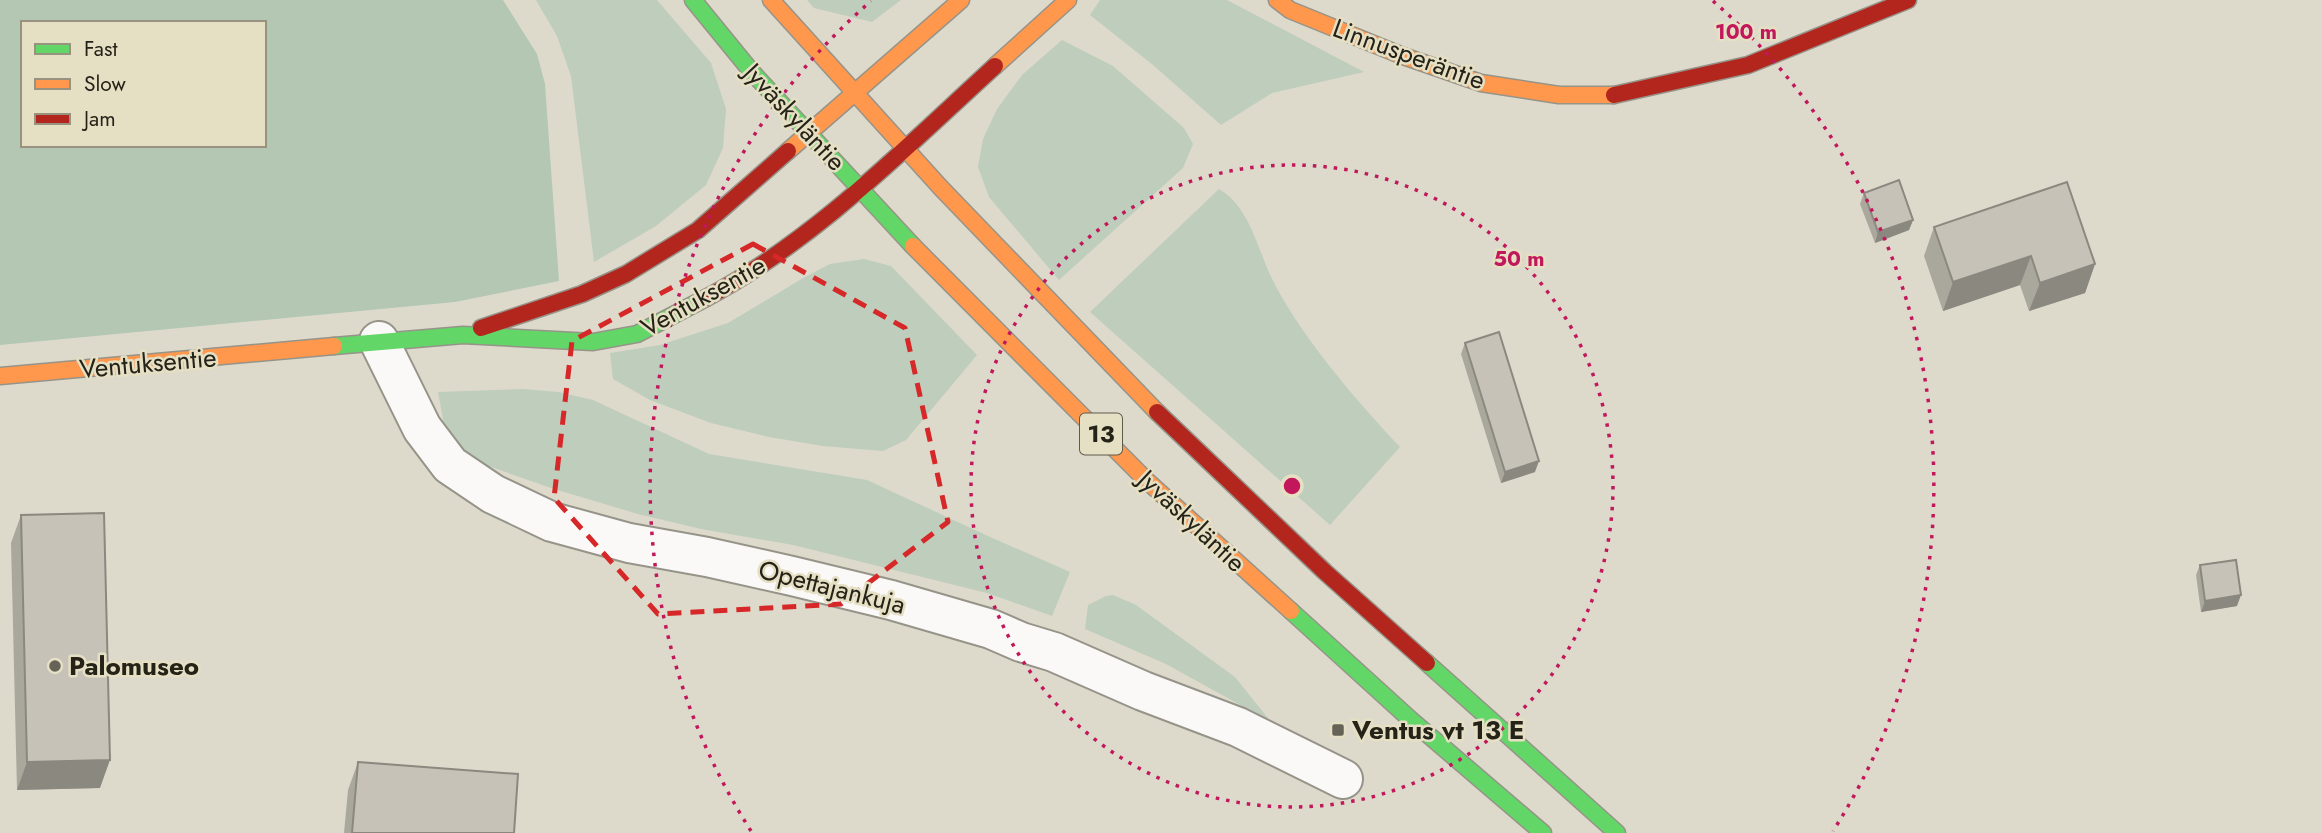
<svg xmlns="http://www.w3.org/2000/svg" width="2322" height="833" font-family="Jost,sans-serif">
  <rect width="100%" height="100%" fill="#dddacc"/>
  <!-- green -->
  <path fill="#becdbc" d="M 536,0 L 657,0 L 711,63 L 726,109 L 723,148 L 706,185 L 656,226 L 594,262 L 571,76 L 557,36 Z
    M 807,0 L 901,0 L 872,22 L 814,8 Z
    M 1100,0 L 1227,0 L 1364,72 L 1272,93 L 1221,125 L 1153,65 L 1090,15 Z
    M 1062,40 L 1113,66 L 1184,128 L 1193,144 L 1183,168 L 1059,280 L 989,197 L 978,167 L 983,139 L 997,109 L 1022,75 Z
    M 1219,189 C 1247,205 1256,242 1268,270 C 1294,329 1356,400 1400,447 L 1330,525 L 1090,312 Z
    M 864,259 L 891,266 L 977,355 L 906,440 L 883,451 L 823,446 L 769,437 L 711,423 L 650,400 L 613,379 L 610,353 L 660,345 L 728,323 L 805,277 L 830,264 Z
    M 523,389 L 558,392 L 593,400 L 709,454 L 867,480 L 988,536 L 1070,572 L 1052,616 L 987,593 L 793,545 L 701,529 L 638,514 L 551,488 L 477,462 L 446,435 L 438,392 Z
    M 1113,595 L 1136,605 L 1235,677 L 1271,722 L 1166,664 L 1085,629 L 1088,605 L 1106,596 Z"/>
  <!-- forest -->
  <path fill="#b3c7b3" fill-rule="evenodd" d="M 0,0 L 503,0 L 537,54 L 545,84 L 559,281 L 455,302 L 0,345 ZM 23,23 L 264,23 L 264,145 L 23,145 Z"/>
  <g fill="none" stroke-linecap="round" stroke-linejoin="round">
    <!-- street casing -->
    <g stroke="#969489" stroke-width="42">
      <path id="street" d="M 379,341 L 422,428 L 450,465 L 493,494 L 552,522 L 629,543 L 707,557 L 792,576 L 891,600 L 991,629 L 1021,642 L 1054,652 L 1143,691 L 1238,727 L 1343,779"/>
    </g>
    <!-- fast casing -->
    <g stroke="#969489" stroke-width="19">
      <path id="fast" d="M 693,0 L 751,71 L 913,246
        M 334,346 L 463,335 L 593,342 L 637,334 L 706,298
        M 1291,611 L 1411,720 L 1543,833
        M 1427,663 L 1617,833"/>
    </g>
    <!-- slow casing -->
    <g stroke="#969489" stroke-width="19">
      <path id="slow" d="M 771,0 L 941,188 L 1157,412
        M 1277,0 L 1290,10 L 1403,56 L 1481,83 L 1559,95 L 1614,95
        M 995,66 L 1068,0
        M 788,151 L 961,0
        M 913,246 L 1146,480 L 1291,611
        M 0,376 L 334,346"/>
    </g>
    <!-- jam casing -->
    <g stroke="#969489" stroke-width="19">
      <path id="jam" d="M 1614,95 L 1748,65 L 1908,0
        M 706,298 C 815,240 904,149 995,66
        M 481,328 L 582,294 L 626,274 L 698,230 L 788,151
        M 1157,412 L 1325,572 L 1427,663"/>
    </g>
    <!-- street -->
    <use href="#street" stroke="#faf9f7" stroke-width="38"/>
    <!-- fast -->
    <use href="#fast" stroke="#63d668" stroke-width="16"/>
    <!-- slow -->
    <use href="#slow" stroke="#ff974d" stroke-width="16"/>
    <!-- jam -->
    <use href="#jam" stroke="#b3261e" stroke-width="16"/>
  </g>
  <!-- wall -->
  <path fill="#aaa79d" d="M 1864,193 L 1913,220 L 1909,230 L 1875,243 L 1860,204 Z
    M 1934,227 L 2095,264 L 2085,293 L 2029,311 L 2020,285 L 1943,311 L 1924,256 Z
    M 1465,343 L 1535,472 L 1501,483 L 1461,354 Z
    M 21,515 L 100,788 L 17,790 L 11,543 Z
    M 2200,565 L 2237,606 L 2201,612 L 2196,575 Z
    M 358,762 L 514,833 L 344,833 L 348,790 Z"/>
  <!-- shaded-wall -->
  <path fill="#8b8880" d="M 1913,220 L 1909,230 L 1875,243 L 1878,232 Z
    M 2031,256 L 2020,285 L 1943,311 L 1953,282 Z
    M 2095,264 L 2085,293 L 2029,311 L 2040,283 Z
    M 1539,461 L 1535,472 L 1501,483 L 1505,472 Z
    M 2241,595 L 2237,606 L 2201,612 L 2205,601 Z
    M 110,760 L 100,788 L 17,790 L 27,762 Z"/>
  <!-- building -->
  <path fill="#c6c2b7" stroke="#8b8880" stroke-width="2" d="M 1899,180 L 1913,220 L 1878,232 L 1864,193 Z
    M 2067,182 L 2095,264 L 2040,283 L 2031,256 L 1953,282 L 1934,227 Z
    M 1499,332 L 1539,461 L 1505,472 L 1465,343 Z
    M 104,513 L 110,760 L 27,762 L 21,515 Z
    M 2236,560 L 2241,595 L 2205,601 L 2200,565 Z
    M 358,762 L 518,774 L 514,833 L 352,833 Z"/>
  <!-- marked area -->
  <path fill="none" stroke="#d62828" stroke-width="5" stroke-dasharray="14 9" stroke-linejoin="round" d="M 753,244 L 905,328 L 948,522 L 841,604 L 658,614 L 554,498 L 572,341 Z"/>
  <!-- distance rings -->
  <g fill="none" stroke="#c2185b" stroke-width="3.5" stroke-dasharray="3.5 7">
    <circle cx="1292" cy="486" r="321"/>
    <path d="M751 831A642 642 0 0 1 871 1M1713 1A642 642 0 0 1 1833 831"/>
  </g>
  <!-- markers -->
  <g fill="#656257" stroke="#e5dfc4" stroke-width="2.5">
    <circle cx="55" cy="666" r="7"/>
    <rect x="1331" y="723" width="14" height="14" rx="3.5"/>
  </g>
  <g text-anchor="middle" stroke-width="5" stroke-linejoin="round" paint-order="stroke">
    <!-- shield labels -->
    <rect fill="#e5dfc4" stroke="#5f5b4c" stroke-width="2" x="1080" y="413.5" width="42" height="41" rx="5"/>
    <g font-size="24" font-weight="bold" fill="#252218">
      <text x="1101" y="442">13</text>
    </g>
    <!-- street labels -->
    <g font-size="26" fill="#252218" stroke="#e5dfc4">
      <text transform="translate(1409 54) rotate(20)" y="9">Linnusperäntie</text>
      <text transform="translate(795 117) rotate(47)" y="9">Jyväskyläntie</text>
      <text transform="translate(703 296) rotate(-29)" y="9">Ventuksentie</text>
      <text transform="translate(148 363) rotate(-5)" y="9">Ventuksentie</text>
      <text transform="translate(1192 521) rotate(43)" y="9">Jyväskyläntie</text>
      <text transform="translate(832 587) rotate(14)" y="9">Opettajankuja</text>
    </g>
    <!-- poi labels -->
    <g font-size="26" font-weight="bold" fill="#252218" stroke="#e5dfc4" text-anchor="start">
      <text x="69" y="675">Palomuseo</text>
      <text x="1352" y="739">Ventus vt 13 E</text>
    </g>
  </g>
  <circle cx="1292" cy="486" r="10" fill="#c2185b" stroke="#e5dfc4" stroke-width="3.5"/>
  <g font-size="21" text-anchor="middle" font-weight="bold" fill="#c2185b" stroke="#e5dfc4" stroke-width="5" stroke-linejoin="round" paint-order="stroke">
    <text x="1746" y="39">100 m</text>
    <text x="1519" y="266">50 m</text>
  </g>
  <!-- legend -->
  <rect x="21" y="21" width="245" height="126" fill="#e5dfc4" stroke="#98937f" stroke-width="2"/>
  <rect x="35" y="44" width="35" height="10" fill="#63d668" stroke="#98937f" stroke-width="2"/>
  <text x="84" y="56" font-size="21" fill="#252218">Fast</text>
  <rect x="35" y="79" width="35" height="10" fill="#ff974d" stroke="#98937f" stroke-width="2"/>
  <text x="84" y="91" font-size="21" fill="#252218">Slow</text>
  <rect x="35" y="114" width="35" height="10" fill="#b3261e" stroke="#98937f" stroke-width="2"/>
  <text x="84" y="126" font-size="21" fill="#252218">Jam</text>
</svg>
